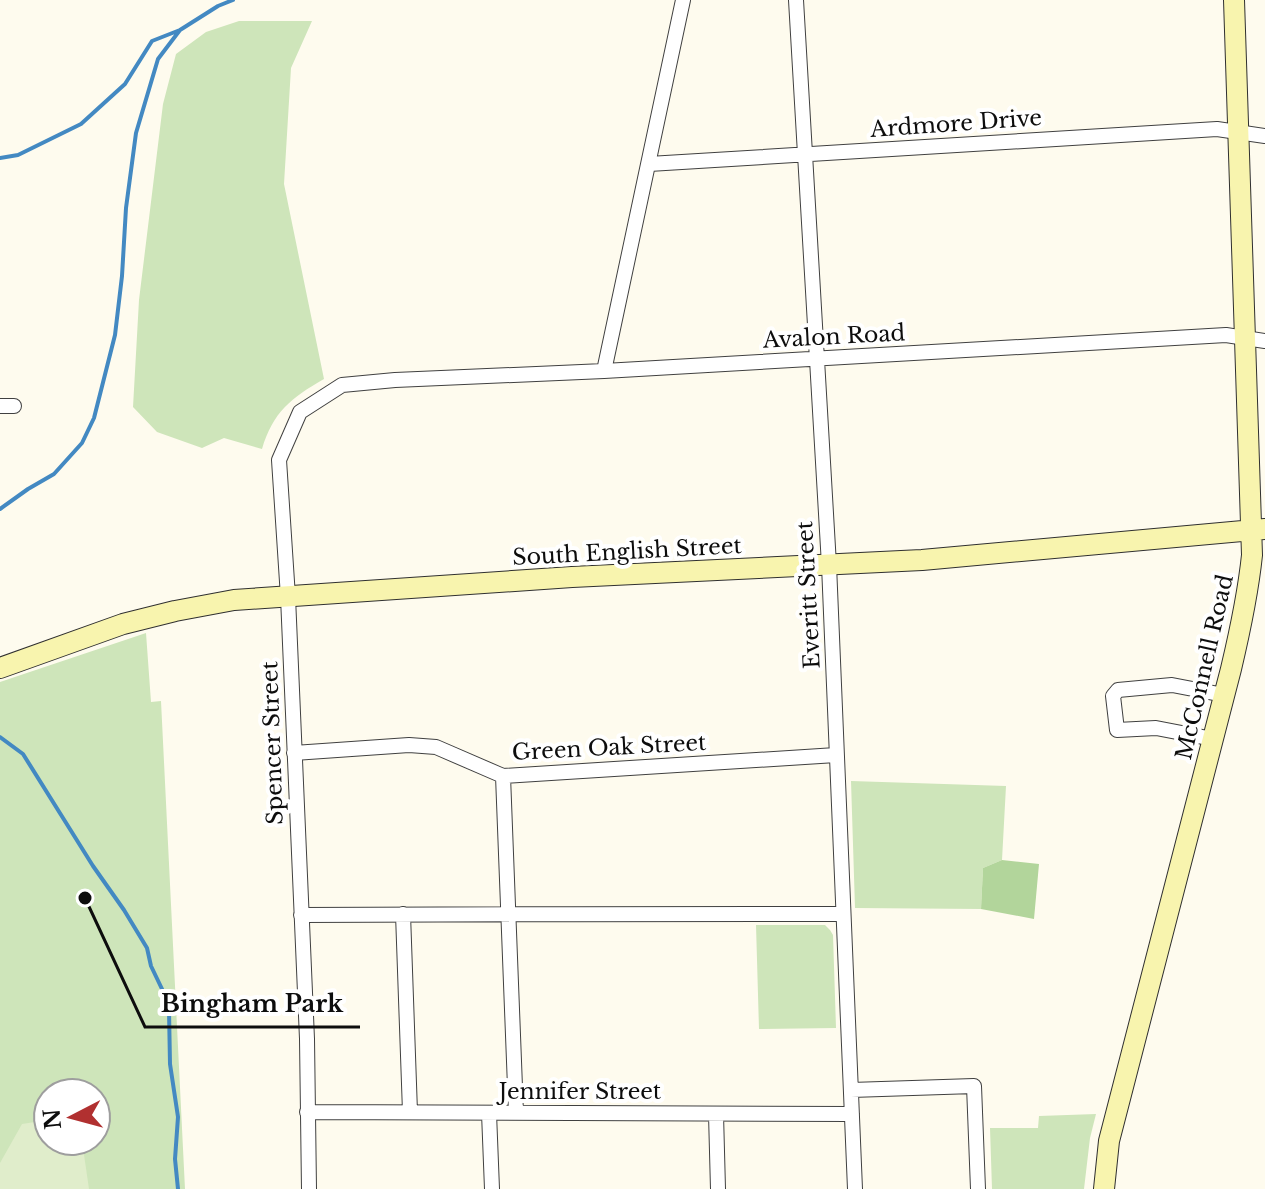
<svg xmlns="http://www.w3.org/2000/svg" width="1265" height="1189" font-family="'Libre Baskerville',serif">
  <rect width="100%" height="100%" fill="#fefbee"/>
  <!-- green -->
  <path fill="#cee5ba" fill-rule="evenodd" d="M 239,21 L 312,21 L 291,68 L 284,184 L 324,379 C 291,398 273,412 262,449 L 224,438 L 202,448 L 157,432 L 133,407 L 139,300 L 163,104 L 176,54 L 206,32 Z
    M 146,633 L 151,702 L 161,701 L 185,1189 L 0,1189 L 0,682 ZM 48,1093 L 96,1093 L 96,1141 L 48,1141 Z
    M 851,781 L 1006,786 L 1002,860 L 983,868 L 981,909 L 855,908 Z
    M 756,925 L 825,925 L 830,930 L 833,935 L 836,1028 L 759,1029 Z
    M 1096,1114 L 1090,1138 L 1084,1189 L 992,1189 L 990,1128 L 1038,1128 L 1039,1116 Z"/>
  <!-- forest -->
  <path fill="#b2d59b" d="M 1002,860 L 1039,864 L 1034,919 L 981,909 L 983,868 Z"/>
  <!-- pitch -->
  <path fill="#e0edcb" d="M 48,1120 L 48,1141 L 82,1141 L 89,1189 L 0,1189 L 0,1163 L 22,1124 Z"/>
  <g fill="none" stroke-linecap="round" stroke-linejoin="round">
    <!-- stream -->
    <path stroke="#4389c2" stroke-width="4" d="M 0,158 L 18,155 L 81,124 L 125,84 L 152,41 L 180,30 L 218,6 L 233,0
      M 0,509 L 28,489 L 54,474 L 82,443 L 94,418 L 115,335 L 122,276 L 126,208 L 136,133 L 158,59 L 180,30
      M 0,737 L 23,754 L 93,866 L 124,910 L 147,948 L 151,966 L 162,989 L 169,1010 L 170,1064 L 178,1117 L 175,1159 L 178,1189"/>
    <!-- street casing -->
    <g stroke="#404040" stroke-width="16">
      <path id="street" d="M 796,0 L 829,565 L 855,1189
        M 649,164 L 1217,129 L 1265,136
        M 604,371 L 683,0
        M 0,406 L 14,406
        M 1213,739 L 1156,728 L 1117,730 L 1113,696 L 1118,690 L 1172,685 L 1224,695
        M 294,753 L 409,745 L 436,747 L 503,776 L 836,755
        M 503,776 L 516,1113
        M 403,914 L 410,1112
        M 301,915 C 481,913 662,915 842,914
        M 851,1090 L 974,1086 L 978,1189
        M 307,1112 L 852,1114
        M 489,1113 L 492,1189
        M 716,1114 L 718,1189
        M 309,1189 L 307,1039 L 288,597 L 279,460 L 300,412 L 342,385 L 395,380 L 604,371 L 1226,335 L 1265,341"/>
    </g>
    <!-- secondary casing -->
    <g stroke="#2f2f2f" stroke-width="22">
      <path id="secondary" d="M 0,668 L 123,624 L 175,611 L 234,600 L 572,577 L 922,560 L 1265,529
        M 1104,1189 L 1109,1141 L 1231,669 C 1240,631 1248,594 1252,555 L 1234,0"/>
    </g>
    <!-- street -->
    <use href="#street" stroke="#fff" stroke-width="14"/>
    <!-- secondary -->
    <use href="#secondary" stroke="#f8f4ae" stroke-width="20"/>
  </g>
  <g text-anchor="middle" stroke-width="8" stroke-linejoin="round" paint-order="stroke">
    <!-- street labels -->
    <g font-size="22" fill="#0d0d0d" stroke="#fff">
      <text transform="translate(956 123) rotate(-4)" y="8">Ardmore Drive</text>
      <text transform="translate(834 336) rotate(-3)" y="8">Avalon Road</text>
      <text transform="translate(627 551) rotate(-3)" y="8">South English Street</text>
      <text transform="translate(808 595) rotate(-93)" y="8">Everitt Street</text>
      <text transform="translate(1204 667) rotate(-77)" y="8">McConnell Road</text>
      <text transform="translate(272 743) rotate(-92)" y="8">Spencer Street</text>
      <text transform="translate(609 747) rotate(-3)" y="8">Green Oak Street</text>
      <text x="580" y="1099">Jennifer Street</text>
    </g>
  </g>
  <!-- callouts -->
  <path fill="none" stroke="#0d0d0d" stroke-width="3" d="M85 898L145 1027H360"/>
  <circle fill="#0d0d0d" stroke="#fff" stroke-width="3" cx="85" cy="898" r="8"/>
  <g font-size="24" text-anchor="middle" font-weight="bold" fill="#0d0d0d" stroke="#fff" stroke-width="8" stroke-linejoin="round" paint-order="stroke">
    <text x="252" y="1012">Bingham Park</text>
  </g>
  <!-- north arrow -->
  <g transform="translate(72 1117) rotate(264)"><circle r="38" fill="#ffffff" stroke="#9e9e9e" stroke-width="2"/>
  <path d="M0-6L14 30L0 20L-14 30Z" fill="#b13030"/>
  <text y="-12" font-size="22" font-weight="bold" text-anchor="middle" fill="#0d0d0d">N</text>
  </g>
</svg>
